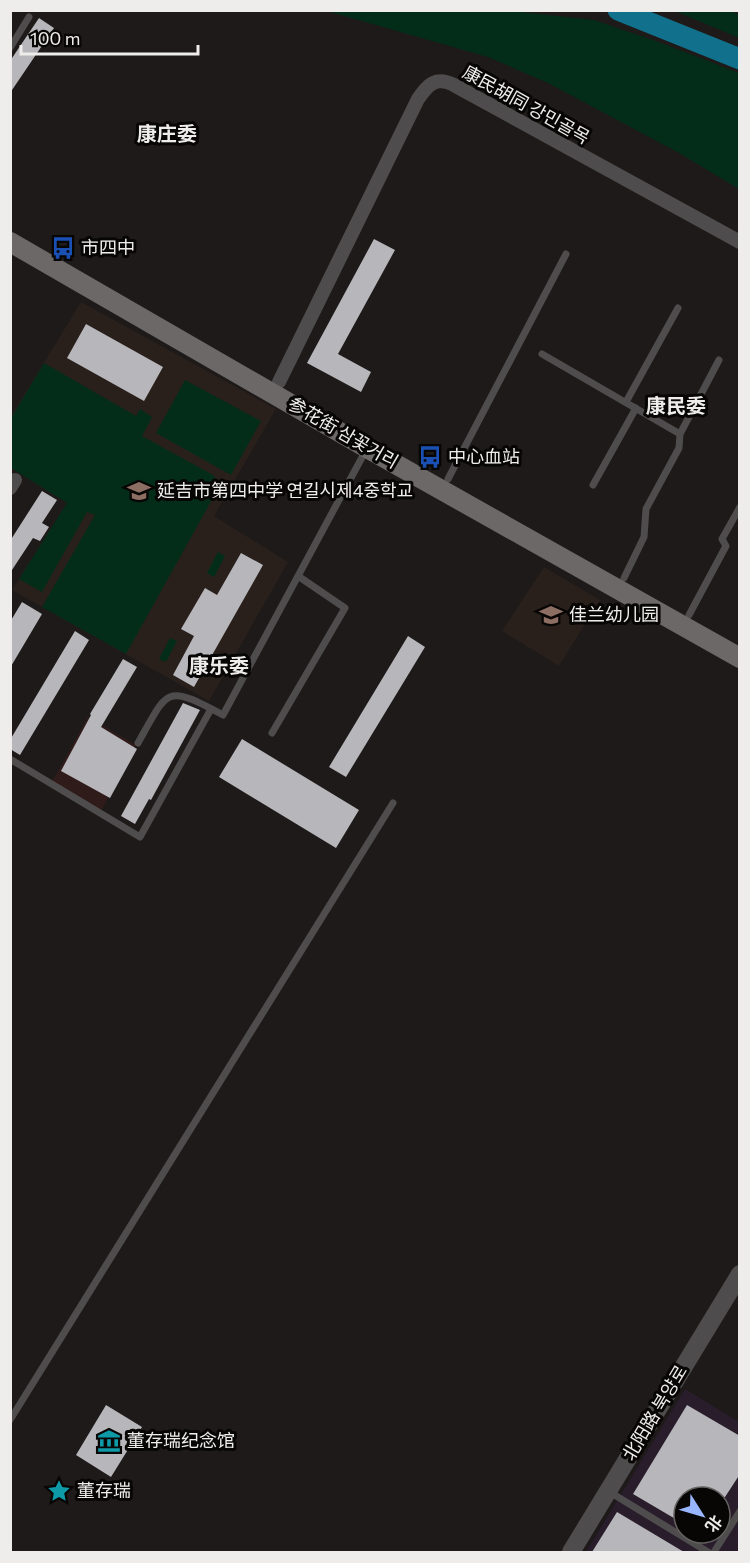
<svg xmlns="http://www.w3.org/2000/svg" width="750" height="1563" font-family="Commissioner,'Noto Sans SC','Noto Sans KR',sans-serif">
  <rect width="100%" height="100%" fill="#1d1a19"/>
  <!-- commercial -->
  <path fill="#291d2b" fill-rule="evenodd" d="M 685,1389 L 739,1422 L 739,1552 L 586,1552 ZM 684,1497 L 720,1497 L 720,1533 L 684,1533 Z"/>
  <!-- industrial -->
  <path fill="#2f1c1a" d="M 88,717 L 136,745 L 101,811 L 52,782 Z"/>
  <!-- built -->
  <path fill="#29201c" d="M 81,302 L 276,409 L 214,516 L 288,562 L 209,701 L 12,590 L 67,503 L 11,468 L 10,418 Z
    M 544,567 L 600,600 L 559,666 L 502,631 Z"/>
  <!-- green -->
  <path fill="#042d19" d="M 511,11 L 594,20 L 656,41 L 739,73 L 739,189 L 679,153 L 548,83 L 488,57 L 327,11 Z
    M 675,11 L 730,11 L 739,15 L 739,38 Z
    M 44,363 L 136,416 L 140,409 L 152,417 L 142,436 L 213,475 L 219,482 L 219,487 L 126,654 L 42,607 L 95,515 L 87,512 L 42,592 L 19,579 L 67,503 L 11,468 L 11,418 Z
    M 185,380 L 261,421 L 231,475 L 156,433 Z
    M 218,552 L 225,556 L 214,577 L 207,573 Z
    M 170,638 L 177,641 L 166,662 L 159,659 Z"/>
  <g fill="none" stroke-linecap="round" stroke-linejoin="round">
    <!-- river -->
    <path stroke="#11708b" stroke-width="21" d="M 618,10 L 740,59"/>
  </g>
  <!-- building -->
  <path fill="#b7b6ba" d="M 39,18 L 54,28 L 10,93 L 10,61 Z
    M 374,239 L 395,250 L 338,354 L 371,372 L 361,392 L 307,363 Z
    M 86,324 L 163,367 L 144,401 L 67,358 Z
    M 42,491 L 57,500 L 42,523 L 49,527 L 40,541 L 33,538 L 10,573 L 10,541 Z
    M 241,553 L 263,565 L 194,687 L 173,675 L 194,636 L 181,629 L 205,588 L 217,595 Z
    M 22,602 L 42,614 L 10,668 L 10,622 Z
    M 75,631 L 89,640 L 20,755 L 10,749 L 10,740 Z
    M 408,636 L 425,647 L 346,777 L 329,767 Z
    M 123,659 L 137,667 L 101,727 L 137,749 L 110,798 L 61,771 L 91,715 L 90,714 Z
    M 183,703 L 200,710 L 151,800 L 149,799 L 135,824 L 121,816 Z
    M 242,739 L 359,810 L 336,848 L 219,777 Z
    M 106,1405 L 142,1427 L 111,1477 L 76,1455 Z
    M 687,1405 L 740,1436 L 740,1474 L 725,1497 L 684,1497 L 684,1524 L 633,1494 Z
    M 617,1512 L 684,1552 L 592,1552 Z"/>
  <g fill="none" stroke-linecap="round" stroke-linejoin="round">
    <!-- service -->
    <path stroke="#4e4c4c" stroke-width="7" d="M 10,48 L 29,17
      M 542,354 L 680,434
      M 626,402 L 678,308
      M 448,479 L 566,254
      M 593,485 L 636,408
      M 624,578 L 644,537 L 646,509 L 679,448 L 680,434 L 719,360
      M 689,615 L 726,546 L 722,539 L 740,507
      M 272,733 L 345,608 L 298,576
      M 138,743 C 169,688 165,684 223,715 L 366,450
      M 10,759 L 140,837 L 211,709
      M 10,1420 L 393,803
      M 608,1491 L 708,1552
      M 714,1552 L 740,1511"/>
    <!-- minor -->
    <path stroke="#4e4c4c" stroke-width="14" d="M 279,382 L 418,99 C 427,86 435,76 452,84 L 740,242
      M 10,488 L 15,480"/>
    <!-- tertiary -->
    <path stroke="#4e4c4c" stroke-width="18" d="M 571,1552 L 740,1274"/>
    <!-- secondary -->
    <path stroke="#6b6867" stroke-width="20" d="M 10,242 L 367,448 L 740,658"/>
  </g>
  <!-- icons -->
  <defs>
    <g id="bus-bare" transform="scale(1.8)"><path d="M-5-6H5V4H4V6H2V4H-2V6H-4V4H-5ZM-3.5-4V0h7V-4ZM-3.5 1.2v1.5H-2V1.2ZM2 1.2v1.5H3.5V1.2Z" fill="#1a4fb4" stroke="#070605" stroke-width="2.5" paint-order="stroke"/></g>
    <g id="school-bare" transform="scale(1.8)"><path d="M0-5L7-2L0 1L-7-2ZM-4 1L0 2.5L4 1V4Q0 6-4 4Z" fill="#8d6e63" stroke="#070605" stroke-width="2.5" paint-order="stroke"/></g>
    <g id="museum-bare" transform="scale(1.8)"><path d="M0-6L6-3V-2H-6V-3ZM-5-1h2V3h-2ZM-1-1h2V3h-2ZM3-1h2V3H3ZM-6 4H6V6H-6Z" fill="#0f9aa8" stroke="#070605" stroke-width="2.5" paint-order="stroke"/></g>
    <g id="sight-bare" transform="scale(1.8)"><path d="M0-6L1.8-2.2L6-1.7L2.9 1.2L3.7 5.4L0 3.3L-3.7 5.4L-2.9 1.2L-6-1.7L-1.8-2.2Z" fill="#0f9aa8" stroke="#070605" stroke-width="2.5" paint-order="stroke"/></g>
  </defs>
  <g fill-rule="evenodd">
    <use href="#bus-bare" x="63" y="248"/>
    <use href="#bus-bare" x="430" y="457"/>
    <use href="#school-bare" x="139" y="491"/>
    <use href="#school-bare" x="551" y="615"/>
    <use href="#museum-bare" x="109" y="1441"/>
    <use href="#sight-bare" x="59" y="1491"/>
  </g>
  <g text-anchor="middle" stroke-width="6" stroke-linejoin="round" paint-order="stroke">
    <!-- street labels -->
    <g font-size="18" fill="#efedec" stroke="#070605">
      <text transform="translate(526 105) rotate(29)" y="6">康民胡同 강민골목</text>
      <text transform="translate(343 433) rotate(30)" y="6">参花街 삼꽃거리</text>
      <text transform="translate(655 1413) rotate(-59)" y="6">北阳路 북양로</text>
    </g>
    <!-- poi labels -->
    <g font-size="18" fill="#efedec" stroke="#070605" text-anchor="start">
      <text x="81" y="254">市四中</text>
      <text x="448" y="463">中心血站</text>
      <text x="157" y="497">延吉市第四中学 연길시제4중학교</text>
      <text x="569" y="621">佳兰幼儿园</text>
      <text x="127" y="1447">董存瑞纪念馆</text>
      <text x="77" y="1497">董存瑞</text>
    </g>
    <!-- neighbourhood labels -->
    <g font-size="20" font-weight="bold" fill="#efedec" stroke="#070605">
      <text x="167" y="141">康庄委</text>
      <text x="676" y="413">康民委</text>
      <text x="219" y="673">康乐委</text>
    </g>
  </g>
  <!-- border -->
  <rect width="750" height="1563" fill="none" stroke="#efedec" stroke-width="24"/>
  <!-- north arrow -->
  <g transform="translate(702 1515) rotate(127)"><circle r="28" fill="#070605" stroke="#646261" stroke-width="1.5"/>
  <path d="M0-4.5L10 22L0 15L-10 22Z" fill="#99b5fd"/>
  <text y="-9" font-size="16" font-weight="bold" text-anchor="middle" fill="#efedec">北</text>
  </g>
  <!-- scale -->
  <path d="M21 45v9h177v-9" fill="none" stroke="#efedec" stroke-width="3"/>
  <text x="30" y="45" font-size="18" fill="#efedec" stroke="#070605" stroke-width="4.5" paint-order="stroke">100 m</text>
</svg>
